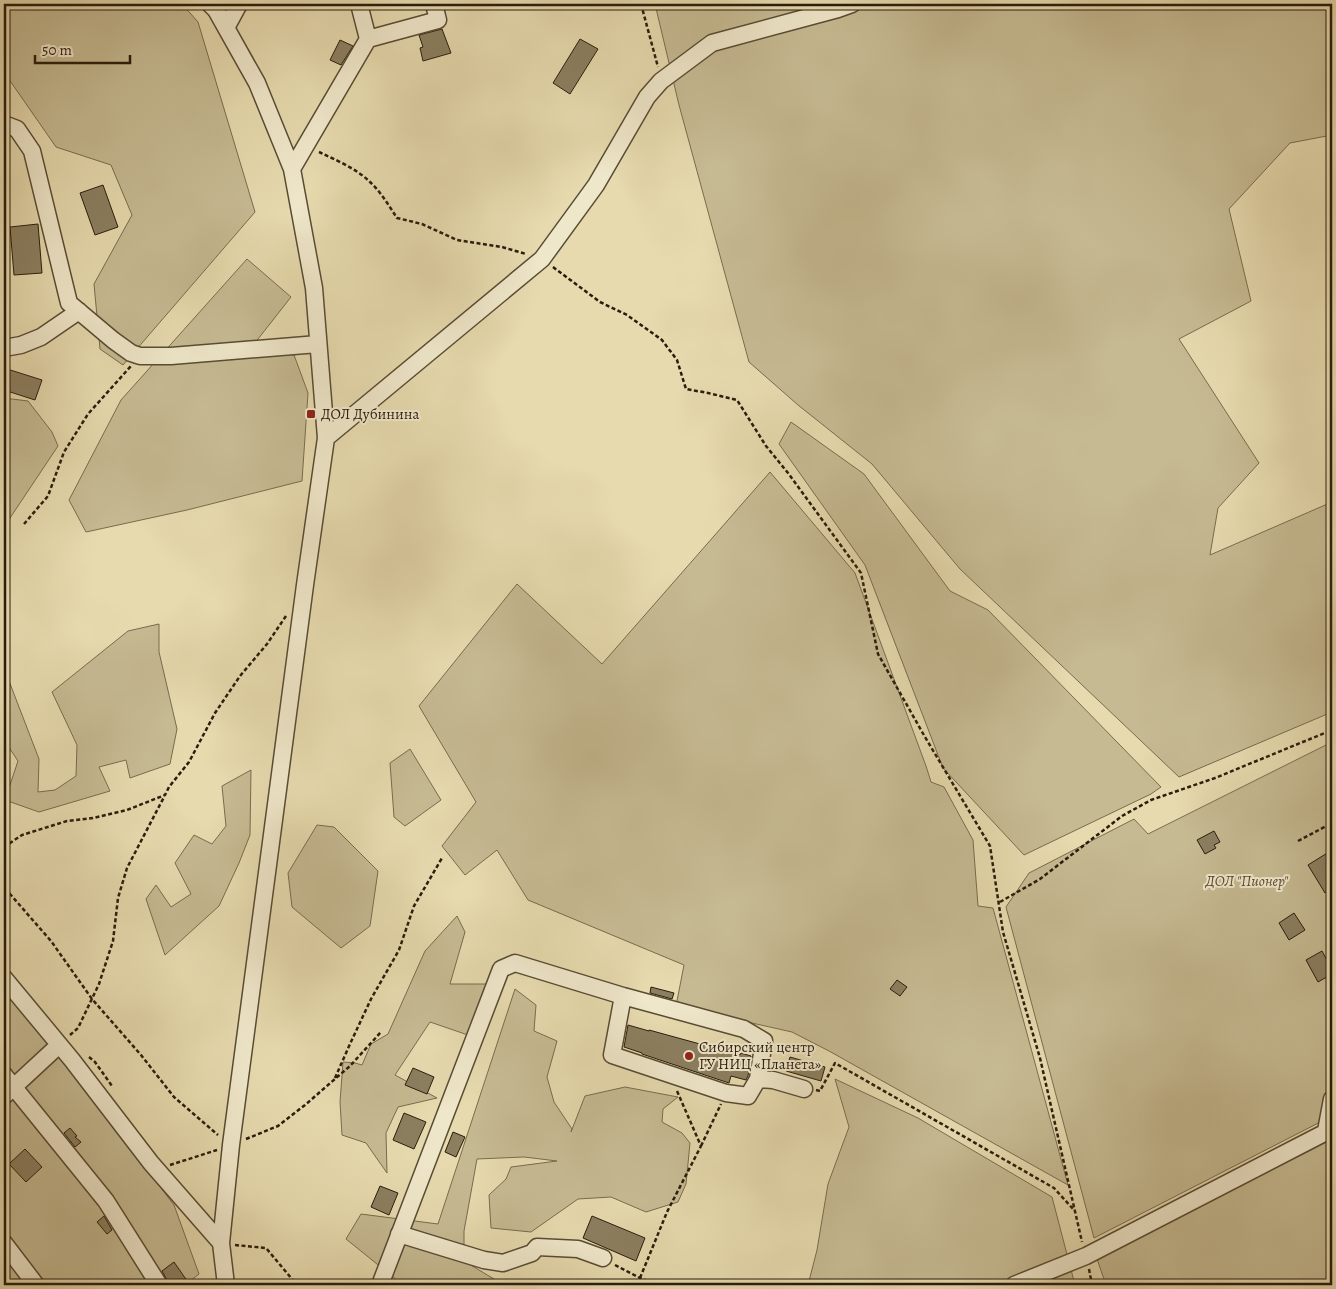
<svg xmlns="http://www.w3.org/2000/svg" width="1336" height="1289" font-family="Alegreya,serif">
  <rect width="100%" height="100%" fill="#e6daae"/>
  <filter id="stains"><feTurbulence type="fractalNoise" baseFrequency=".004" numOctaves="4"/><feColorMatrix values="0 0 0 0 .2 0 0 0 0 .09 0 0 0 0 .02 0 0 0 .5 -.17"/></filter>
  <radialGradient id="worn" r=".72"><stop offset=".6" stop-color="#630" stop-opacity="0"/><stop offset="1" stop-color="#630" stop-opacity=".3"/></radialGradient>
  <!-- green -->
  <path fill="#c6ba92" stroke="#786c4f" d="M 4,4 L 182,4 L 198,22 L 255,212 L 123,365 L 100,349 L 94,284 L 132,215 L 111,165 L 56,147 L 6,75 L 4,68 Z
    M 655,4 L 1332,4 L 1332,135 L 1290,143 L 1229,209 L 1251,301 L 1179,339 L 1259,463 L 1218,508 L 1210,555 L 1332,502 L 1332,712 L 1179,777 L 960,569 L 872,464 L 798,405 L 749,362 L 679,105 Z
    M 247,259 L 291,297 L 251,348 L 294,355 L 308,393 L 302,481 L 187,510 L 86,532 L 69,500 L 121,400 Z
    M 4,398 L 28,401 L 52,432 L 58,446 L 4,527 Z
    M 791,422 L 864,474 L 950,591 L 988,610 L 1161,787 L 1151,794 L 1024,855 L 943,768 L 865,565 L 779,444 Z
    M 770,472 L 855,573 L 926,766 L 931,782 L 944,787 L 973,840 L 978,906 L 993,908 L 1068,1185 L 829,1051 L 792,1032 L 676,1006 L 684,965 L 528,900 L 497,850 L 465,875 L 442,846 L 476,802 L 419,706 L 517,584 L 602,664 Z
    M 159,624 L 159,652 L 177,729 L 170,764 L 130,778 L 126,760 L 99,767 L 110,791 L 39,812 L 5,800 L 18,761 L 4,740 L 4,668 L 39,759 L 38,792 L 55,790 L 76,776 L 77,745 L 52,692 L 128,631 Z
    M 1332,742 L 1332,1116 L 1094,1238 L 1006,907 L 1029,873 L 1134,819 L 1148,834 Z
    M 410,749 L 441,800 L 405,826 L 394,817 L 390,763 Z
    M 251,770 L 250,835 L 239,863 L 219,906 L 165,955 L 146,899 L 156,885 L 171,907 L 191,894 L 175,863 L 194,835 L 212,844 L 226,826 L 222,786 Z
    M 317,825 L 334,827 L 378,871 L 370,926 L 341,948 L 292,907 L 288,873 Z
    M 457,916 L 465,932 L 450,984 L 492,984 L 468,1035 L 430,1022 L 395,1075 L 437,1098 L 398,1107 L 386,1133 L 387,1173 L 366,1143 L 342,1135 L 340,1102 L 343,1062 L 355,1063 L 362,1065 L 371,1044 L 388,1034 L 425,951 Z
    M 515,989 L 536,1005 L 534,1031 L 557,1041 L 547,1077 L 554,1102 L 572,1129 L 571,1132 L 585,1096 L 625,1087 L 678,1097 L 663,1109 L 662,1122 L 682,1133 L 690,1143 L 686,1184 L 678,1202 L 646,1212 L 611,1197 L 578,1199 L 531,1232 L 491,1228 L 489,1195 L 506,1179 L 511,1167 L 557,1161 L 524,1157 L 477,1159 L 464,1231 L 464,1261 L 504,1285 L 403,1285 L 346,1239 L 361,1214 L 438,1224 Z
    M 4,990 L 62,1058 L 174,1205 L 199,1274 L 185,1285 L 4,1285 Z
    M 835,1079 L 918,1118 L 1052,1197 L 1075,1285 L 808,1285 L 817,1250 L 828,1184 L 849,1127 Z
    M 1332,1136 L 1332,1285 L 1106,1285 L 1097,1259 Z"/>
  <!-- building -->
  <path fill="#8b7f60" stroke="#291d0c" d="M 442,29 L 451,53 L 423,61 L 420,48 L 423,47 L 419,35 Z
    M 580,39 L 598,49 L 570,94 L 553,83 Z
    M 340,40 L 353,46 L 341,65 L 330,60 Z
    M 103,185 L 118,227 L 95,235 L 80,193 Z
    M 38,224 L 42,273 L 14,275 L 10,227 Z
    M 4,368 L 42,380 L 35,400 L 4,390 Z
    M 1214,831 L 1220,842 L 1214,845 L 1216,848 L 1205,854 L 1197,840 Z
    M 1332,850 L 1332,888 L 1325,893 L 1308,865 Z
    M 1294,913 L 1305,930 L 1289,940 L 1279,923 Z
    M 1322,951 L 1332,970 L 1332,974 L 1318,982 L 1306,960 Z
    M 897,980 L 907,987 L 900,996 L 890,989 Z
    M 651,987 L 674,993 L 672,999 L 650,993 Z
    M 628,1025 L 649,1031 L 649,1030 L 740,1055 L 741,1053 L 751,1056 L 748,1076 L 746,1080 L 731,1076 L 729,1083 L 642,1054 L 642,1053 L 624,1047 Z
    M 790,1057 L 825,1067 L 821,1081 L 786,1071 Z
    M 413,1068 L 434,1077 L 427,1094 L 405,1085 Z
    M 404,1113 L 426,1122 L 414,1149 L 393,1140 Z
    M 70,1128 L 77,1136 L 75,1137 L 81,1142 L 75,1147 L 64,1133 Z
    M 453,1132 L 465,1137 L 456,1157 L 445,1152 Z
    M 25,1149 L 42,1167 L 26,1182 L 9,1164 Z
    M 380,1186 L 398,1193 L 389,1215 L 371,1207 Z
    M 104,1216 L 112,1230 L 107,1234 L 97,1222 Z
    M 592,1216 L 645,1238 L 636,1261 L 583,1238 Z
    M 174,1262 L 190,1285 L 169,1285 L 167,1280 L 162,1271 Z"/>
  <g fill="none" stroke-linecap="round" stroke-linejoin="round">
    <!-- minor casing -->
    <g stroke="#584c34" stroke-width="19">
      <path id="minor" d="M 210,4 L 216,10 L 257,83 L 292,169 L 314,288 L 326,438 L 305,585 L 231,1145 L 221,1243 L 226,1285
        M 359,4 L 368,39
        M 226,28 L 239,4
        M 4,124 L 17,129 L 32,151 L 69,303 L 113,340 L 131,353 L 140,356 L 171,356 L 318,344
        M 292,169 L 368,39 L 438,20 L 434,4
        M 4,348 L 21,345 L 41,337 L 79,311
        M 326,438 L 542,259 L 596,185 L 647,97 L 661,81 L 712,43 L 838,9 L 852,4
        M 4,978 L 72,1060 L 151,1163 L 221,1243
        M 4,1075 L 106,1201 L 159,1285
        M 758,1079 L 773,1080 L 804,1089
        M 4,1096 L 59,1045
        M 1326,1131 L 1332,1099
        M 399,1234 L 484,1260 L 503,1263 L 532,1253 L 537,1247 L 578,1249 L 603,1258
        M 4,1243 L 36,1285
        M 380,1285 L 501,969 L 515,963 L 623,996 L 744,1029 L 764,1041 L 758,1079 L 748,1096 L 726,1093 L 612,1055 L 623,996
        M 1014,1285 L 1086,1256 L 1332,1129"/>
    </g>
    <!-- path -->
    <path stroke="#291d0c" stroke-width="2.5" stroke-dasharray="4 2.5" stroke-linecap="butt" d="M 641,4 L 658,67
      M 319,152 C 336,160 357,169 370,182 C 381,192 389,206 397,218 L 422,224 L 457,240 L 502,247 L 526,254
      M 553,267 L 600,302 L 627,315 L 662,340 L 677,360 L 686,389 L 708,393 L 737,400 L 766,446 L 788,473 L 861,573 L 878,654 L 925,737 L 990,846 L 1003,932 L 1040,1058 L 1082,1242
      M 24,524 L 48,496 L 64,452 L 88,414 L 131,366
      M 1298,841 L 1332,823
      M 4,847 L 22,835 L 67,821 L 93,818 L 127,810 L 165,795 L 169,787 L 189,762 L 215,713 L 240,676 L 267,644 L 286,616
      M 4,890 L 10,894 L 51,941 L 92,999 L 141,1055 L 174,1097 L 218,1135
      M 1000,902 L 1040,879 L 1122,816 L 1151,800 L 1215,778 L 1332,730
      M 70,1035 L 78,1028 L 99,984 L 113,941 L 118,898 L 127,868 L 164,797
      M 89,1057 L 95,1062 L 112,1086
      M 335,1078 L 350,1044 L 371,999 L 399,950 L 414,906 L 442,858
      M 816,1090 L 820,1091 L 835,1063 L 1054,1188 L 1074,1210
      M 246,1139 L 278,1126 L 305,1105 L 350,1066 L 381,1032
      M 701,1146 L 721,1104
      M 170,1165 L 217,1150
      M 235,1245 L 266,1248 L 297,1285
      M 615,1265 L 640,1278 L 659,1285
      M 1089,1269 L 1092,1285
      M 640,1278 L 667,1212 L 701,1146 L 677,1091"/>
    <!-- minor -->
    <use href="#minor" stroke="#efe7ca" stroke-width="16"/>
  </g>
  <!-- markers -->
  <g fill="#8f2418" stroke="#efe7ca" stroke-width="2">
    <rect x="306" y="409" width="10" height="10" rx="2.5"/>
    <circle cx="689" cy="1056" r="5"/>
  </g>
  <g text-anchor="middle" stroke-width="4" stroke-linejoin="round" paint-order="stroke">
    <!-- poi labels -->
    <g font-size="15" fill="#291d0c" stroke="#efe7ca" text-anchor="start">
      <text x="321" y="419">ДОЛ Дубинина</text>
      <text x="699" y="1052">Сибирский центр<tspan x="699" dy="17">ГУ НИЦ «Планета»</tspan></text>
    </g>
    <!-- park labels -->
    <g font-size="15" font-style="italic" fill="#584c34" stroke="#efe7ca">
      <text x="1247" y="886">ДОЛ "Пионер"</text>
    </g>
  </g>
  <!-- margin -->
  <rect width="1336" height="1289" fill="none" stroke="#e6daae" stroke-width="20"/>
  <rect x="5" y="5" width="1326" height="1279" fill="none" stroke="#291d0c" stroke-width="2.5"/>
  <rect x="10" y="10" width="1316" height="1269" fill="none" stroke="#291d0c"/>
  <!-- scale -->
  <path d="M35 55v8h95v-8" fill="none" stroke="#291d0c" stroke-width="2.5"/>
  <text x="42" y="55" font-size="15" fill="#291d0c" stroke="#efe7ca" stroke-width="4" paint-order="stroke">50 m</text>
  <rect width="100%" height="100%" filter="url(#stains)"/>
  <rect width="100%" height="100%" fill="url(#worn)"/>
</svg>
